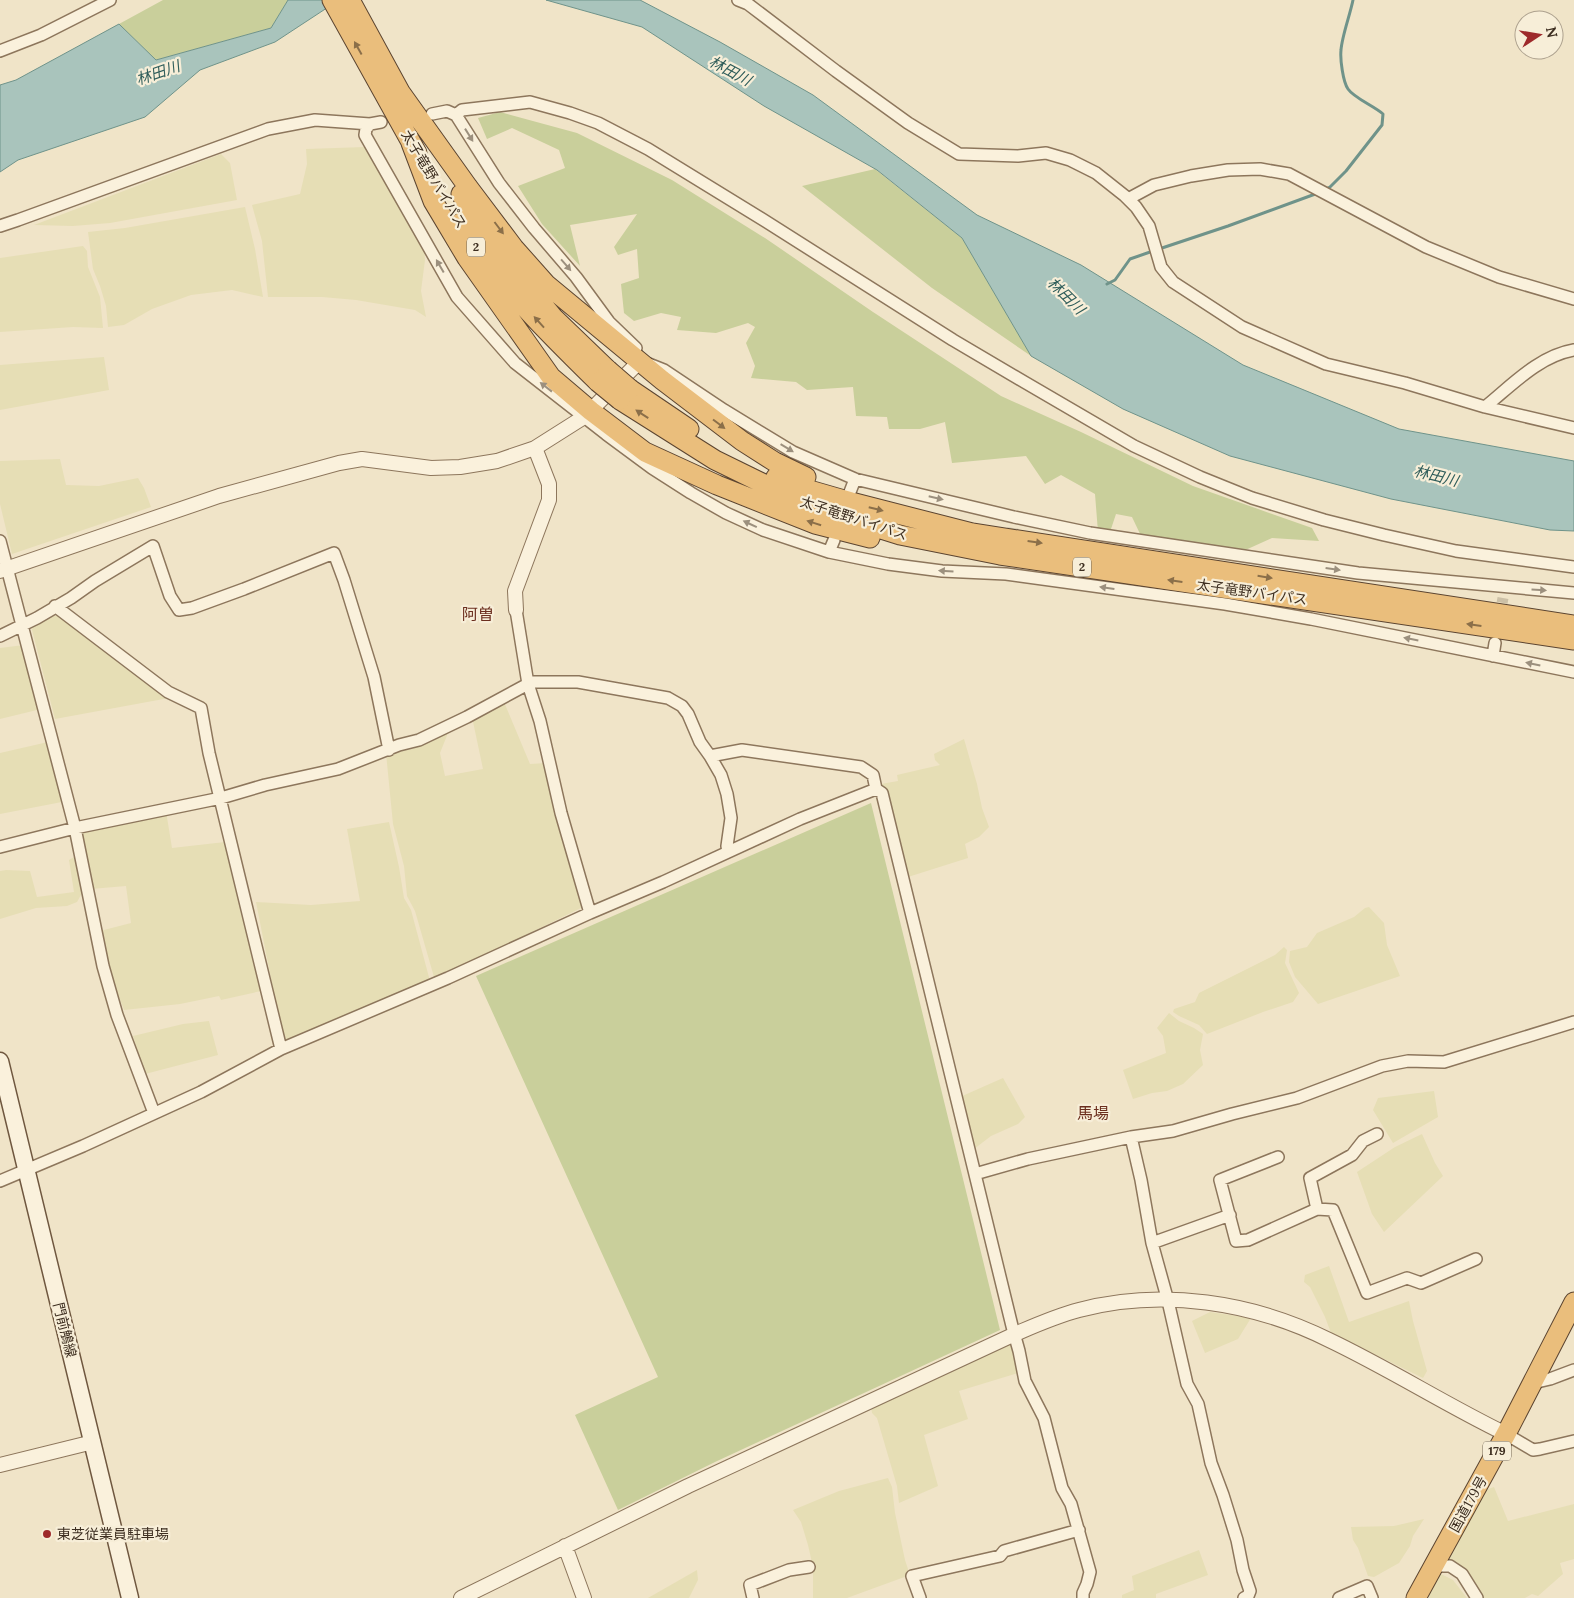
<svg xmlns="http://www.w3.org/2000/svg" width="1574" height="1598" font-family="Lora,'Noto Sans JP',serif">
  <rect width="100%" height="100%" fill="#f0e4c8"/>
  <!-- farmland -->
  <path fill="#e6deb5" d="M 365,147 L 409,226 L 424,245 L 425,260 L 421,291 L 426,317 L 415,310 L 356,300 L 322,297 L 268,297 L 262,241 L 252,205 L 300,194 L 307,164 L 306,149 Z
    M 221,154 L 230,163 L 237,200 L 110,223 L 73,226 L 34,225 Z
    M 245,207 L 255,249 L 263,297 L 232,290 L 191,295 L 152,309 L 124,325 L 108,327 L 106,306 L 100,286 L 93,269 L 88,232 L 125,228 Z
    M 83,246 L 87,251 L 88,267 L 100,297 L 103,328 L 73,327 L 0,332 L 0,258 Z
    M 104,357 L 109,390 L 0,410 L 0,365 Z
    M 60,459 L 66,485 L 99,486 L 138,478 L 144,488 L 151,507 L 12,554 L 0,504 L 0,461 Z
    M 62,615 L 169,698 L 55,719 L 31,626 L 47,617 Z
    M 24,645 L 41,709 L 0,719 L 0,648 Z
    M 504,702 L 530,764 L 546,763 L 585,906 L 487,954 L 434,977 L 415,911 L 407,896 L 404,866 L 393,824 L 386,753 L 412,749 L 450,728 L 440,753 L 445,776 L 483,769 L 472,717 Z
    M 964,739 L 977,784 L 982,808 L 989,827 L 979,837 L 965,844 L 968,858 L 908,877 L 886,790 L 881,784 L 898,781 L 897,775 L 940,765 L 935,760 L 934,754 Z
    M 48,742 L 67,801 L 0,814 L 0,753 Z
    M 166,811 L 172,848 L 225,842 L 246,919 L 261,991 L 221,1000 L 219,996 L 180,1004 L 124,1010 L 112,979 L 100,931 L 131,923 L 126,886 L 91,889 L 82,831 Z
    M 389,822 L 399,867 L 404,898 L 411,910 L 430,981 L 288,1043 L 283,1040 L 256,902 L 311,905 L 360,901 L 347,829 Z
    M 74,857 L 82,893 L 77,902 L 67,906 L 36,908 L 0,919 L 0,871 L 6,870 L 30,871 L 37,897 L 74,892 L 69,860 Z
    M 1369,907 L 1384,923 L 1387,945 L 1400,976 L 1318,1004 L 1295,977 L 1289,962 L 1290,951 L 1307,947 L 1317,933 L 1354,917 L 1365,908 Z
    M 1284,947 L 1287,950 L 1285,963 L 1299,993 L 1293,1002 L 1263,1012 L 1207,1034 L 1199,1025 L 1179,1016 L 1173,1012 L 1174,1009 L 1195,1002 L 1199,993 L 1275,955 Z
    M 1169,1013 L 1179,1021 L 1194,1028 L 1203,1034 L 1200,1050 L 1203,1065 L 1183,1084 L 1167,1091 L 1152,1093 L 1133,1099 L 1123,1070 L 1166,1053 L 1163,1036 L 1157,1028 Z
    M 209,1021 L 218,1055 L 145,1074 L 133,1036 L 183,1024 Z
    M 1003,1078 L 1025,1117 L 1018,1124 L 991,1136 L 974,1149 L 960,1097 Z
    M 1434,1091 L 1438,1117 L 1393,1143 L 1373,1110 L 1378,1098 Z
    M 1422,1134 L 1435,1163 L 1443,1176 L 1384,1232 L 1372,1214 L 1357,1172 L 1395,1147 Z
    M 1329,1266 L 1349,1322 L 1409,1301 L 1413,1321 L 1427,1371 L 1423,1378 L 1331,1333 L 1325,1317 L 1310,1287 L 1304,1282 L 1305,1275 Z
    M 1210,1312 L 1251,1318 L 1238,1339 L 1205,1353 L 1192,1321 Z
    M 1013,1342 L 1021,1372 L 959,1391 L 968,1419 L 924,1435 L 938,1486 L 899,1503 L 897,1486 L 877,1418 L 872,1413 L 871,1407 Z
    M 888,1478 L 892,1487 L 895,1513 L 905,1560 L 910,1575 L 847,1598 L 813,1598 L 813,1567 L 808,1545 L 801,1522 L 793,1510 L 839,1491 Z
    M 1494,1487 L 1508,1521 L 1574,1504 L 1574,1559 L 1560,1563 L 1563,1574 L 1538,1596 L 1532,1594 L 1525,1598 L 1477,1598 L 1463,1578 L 1442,1565 L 1485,1490 Z
    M 1424,1519 L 1413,1536 L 1410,1546 L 1399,1563 L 1374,1577 L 1368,1576 L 1358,1548 L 1353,1540 L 1351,1527 L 1394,1526 Z
    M 1199,1550 L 1208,1575 L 1156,1594 L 1156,1598 L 1122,1598 L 1122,1595 L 1134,1590 L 1132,1576 Z
    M 697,1570 L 698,1580 L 689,1598 L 648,1598 Z
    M 1437,1572 L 1453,1580 L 1467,1598 L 1429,1598 L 1427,1593 Z"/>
  <!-- green -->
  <path fill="#c9cf9b" d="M 163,0 L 288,0 L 271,28 L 156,60 L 119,24 Z
    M 500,112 L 577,133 L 672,180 L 765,238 L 873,312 L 1001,396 L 1081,432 L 1193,486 L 1312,528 L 1319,541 L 1272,538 L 1241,552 L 1194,542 L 1142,538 L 1132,517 L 1116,514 L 1110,532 L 1098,532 L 1095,494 L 1061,475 L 1045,484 L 1026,456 L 952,463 L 945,422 L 920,429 L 889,429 L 887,417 L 856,416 L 853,387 L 807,390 L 796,382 L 751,378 L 755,366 L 746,343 L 755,327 L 748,323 L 716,333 L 677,330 L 681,317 L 661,313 L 634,321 L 624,313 L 621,284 L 639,278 L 637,249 L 618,255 L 614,247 L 637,214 L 570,225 L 580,266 L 542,224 L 518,186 L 565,168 L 559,150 L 512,128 L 487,139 L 478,118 Z
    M 875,169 L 962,238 L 1031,356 L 932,288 L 802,186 Z
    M 871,803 L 1000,1330 L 715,1462 L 618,1510 L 575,1415 L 658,1377 L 476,976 Z"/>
  <!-- water -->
  <path fill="#a9c4bc" stroke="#6f938a" d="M 288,0 L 339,0 L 275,42 L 200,70 L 145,117 L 18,160 L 0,172 L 0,85 L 16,80 L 119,24 L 156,60 L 271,28 Z
    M 546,0 L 640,0 L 720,42 L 813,95 L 977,215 L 1081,265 L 1243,365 L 1399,429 L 1574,461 L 1574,531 L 1550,530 L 1391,499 L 1230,456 L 1123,409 L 1031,356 L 962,238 L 877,170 L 764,106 L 642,27 Z"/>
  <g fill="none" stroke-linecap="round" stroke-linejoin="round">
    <!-- stream -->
    <path stroke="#6f938a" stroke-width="3" d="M 1326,189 L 1330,187 L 1346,171 L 1382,125 L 1383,114 C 1374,106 1354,98 1348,89 C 1343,82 1340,59 1341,50 C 1342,36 1350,15 1353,0
      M 1159,249 L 1228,226 L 1318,193
      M 1107,284 L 1115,280 L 1130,259 L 1153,251"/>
    <!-- minor-tunnel -->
    <path stroke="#ccc0a6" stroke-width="11" stroke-dasharray="11 5.5" stroke-linecap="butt" d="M 1007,566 L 1013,528
      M 1499,619 L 1503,598"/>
    <!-- minor casing -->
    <g stroke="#8d765c" stroke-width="14">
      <path id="minor" d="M 738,0 L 748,4 L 836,71 L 908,123 L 959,154 L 1018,156 L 1046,153 L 1070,160 L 1096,173 L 1125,196 L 1136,207 L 1149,226 L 1161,267 L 1173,282 L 1242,327 L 1326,364 L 1405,383 L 1485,407 L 1574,428
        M 0,51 L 41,35 L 110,0
        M 432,114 L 447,111 L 456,115 L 499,183 L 534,228 L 576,277 L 609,322 L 636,348
        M 456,115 L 462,110 L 530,102 L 570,113 L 598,123 L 648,149 L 762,219 L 953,340 L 1026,383 L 1134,446 L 1200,477 L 1252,498 L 1324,520 L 1384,535 L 1456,551 L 1574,567
        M 381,122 L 370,124 L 366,129 L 365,135 L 457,297 L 515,363 L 606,434 L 652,468 L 691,493 L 726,513 L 763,530 L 829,552 L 888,564 L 942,571 L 1006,574 L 1225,604 L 1311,619 L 1574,672
        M 1128,199 L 1154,185 L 1191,176 L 1228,170 L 1260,169 L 1289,174 L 1426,247 L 1499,277 L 1574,299
        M 0,226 L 18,220 L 268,129 L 315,120 L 370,124
        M 649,364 L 664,370 L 724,410 L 793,452 L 855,479 L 1014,517 L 1090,533 L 1358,573 L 1574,593
        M 1485,407 C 1512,385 1539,356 1574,350
        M 850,492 L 855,479
        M 0,541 L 75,828 L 103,966 L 117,1015 L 154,1113
        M 829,552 L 834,540
        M 55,606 L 168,692 L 201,708 L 209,753 L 281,1049
        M 516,610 L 528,684 L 540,721 L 561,813 L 590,913
        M 0,636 L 37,618 L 71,598 L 95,581 L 153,546 L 170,596 L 179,610 L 192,608 L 244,589 L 334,553 L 344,580 L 374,677 L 389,750
        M 1493,656 L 1495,643
        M 527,682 L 578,682 L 668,698 L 682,706 L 688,714 L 700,742 L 710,756 L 721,775 L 727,794 L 731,818 L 727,846 L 728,852
        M 710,756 L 742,750 L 861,767 L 873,775 L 876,789 L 882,793 L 1012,1326 L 1019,1351 L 1025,1381 L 1044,1418 L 1062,1488 L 1071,1504 L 1090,1572 L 1087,1584 L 1083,1593 L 1083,1598
        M 0,847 L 75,828 L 221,798 L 265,785 L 338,769 L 399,745 L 419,740 L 467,717 L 528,684
        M 1131,1137 L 1141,1180 L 1152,1243 L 1168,1301 L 1187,1384 L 1198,1404 L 1211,1463 L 1223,1495 L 1237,1540 L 1243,1570 L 1250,1591 L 1248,1596 L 1244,1598
        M 1278,1157 L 1220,1180 L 1236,1241 L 1248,1240 L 1317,1209 L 1333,1210 L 1367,1293 L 1407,1278 L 1421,1283 L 1476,1259
        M 975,1174 L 1028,1159 L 1131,1137 L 1173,1131 L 1232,1114 L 1297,1098 L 1382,1066 L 1408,1061 L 1444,1062 L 1574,1022
        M 0,1181 L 83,1146 L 201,1092 L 281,1049 L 448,978 L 590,913 L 663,882 L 800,819 L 876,789
        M 1317,1209 L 1310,1178 L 1352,1155 L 1363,1141 L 1377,1134
        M 1152,1243 L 1230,1215
        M 1533,1383 L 1550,1379 L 1574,1370
        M 1506,1434 L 1533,1450 L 1540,1449 L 1574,1441
        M 1434,1566 L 1450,1566 L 1462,1574 L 1477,1598
        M 753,1598 L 750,1585 L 789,1570 L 809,1567
        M 920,1598 L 912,1576 L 1000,1556 L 1004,1551 L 1079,1530
        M 1339,1598 L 1367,1586 L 1372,1598"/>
    </g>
    <!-- tertiary casing -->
    <g stroke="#8d765c" stroke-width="16">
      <path id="tertiary" d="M 0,571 L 219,496 L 339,463 L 362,459 L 431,468 L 460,467 L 497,461 L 535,448 L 584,417 L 640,361
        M 516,610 L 515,591 L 549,500 L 549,484 L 535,448
        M 0,1465 L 93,1442
        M 565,1546 L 584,1598
        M 461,1598 L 688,1486 L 1015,1334 C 1036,1325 1056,1316 1079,1310 C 1162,1288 1253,1302 1329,1340 C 1390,1369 1446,1405 1506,1434"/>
    </g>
    <!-- secondary casing -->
    <g stroke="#6f573f" stroke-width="19">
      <path id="secondary" d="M 0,1061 L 130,1598"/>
    </g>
    <!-- trunk casing -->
    <g stroke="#5b4430" stroke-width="21">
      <path id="trunk" d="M 332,0 L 417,153
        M 350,0 L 404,99
        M 398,89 L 468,187 L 514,248 L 546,284 L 662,380 L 742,441 L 775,462 L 806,477
        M 411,143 L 433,201 L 467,258 L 551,377 L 591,411 L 645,452 L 717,485 L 815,524 L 870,538
        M 461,194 L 487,237 L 553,317 L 608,370
        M 460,223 C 497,283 548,333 598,382
        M 630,389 L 689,429
        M 620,400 L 715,460 L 811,507 L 900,535 L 1000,555 L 1574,640
        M 776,477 L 792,485 L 851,502 L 972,533 L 1574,625
        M 1416,1598 L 1506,1434 L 1574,1302"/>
    </g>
    <!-- minor -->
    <use href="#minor" stroke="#faf1dc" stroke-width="11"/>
    <!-- tertiary -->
    <use href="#tertiary" stroke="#faf1dc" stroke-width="14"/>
    <!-- secondary -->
    <use href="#secondary" stroke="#faf1dc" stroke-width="16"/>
    <!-- trunk -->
    <use href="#trunk" stroke="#eabe7c" stroke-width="19"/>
    <!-- trunk-bridge casing -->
    <g stroke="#5b4430" stroke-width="21" stroke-linecap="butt">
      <path id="trunk-bridge" d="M 608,370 L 630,389
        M 598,382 L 620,400"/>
    </g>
    <!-- trunk-bridge -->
    <use href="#trunk-bridge" stroke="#eabe7c" stroke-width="19"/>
  </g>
  <!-- one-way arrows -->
  <defs><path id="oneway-solid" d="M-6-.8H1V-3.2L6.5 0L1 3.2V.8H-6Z" transform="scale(1.25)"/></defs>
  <g fill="#8b6f49">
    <use href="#oneway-solid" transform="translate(358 48) rotate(-119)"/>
    <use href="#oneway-solid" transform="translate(499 228) rotate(53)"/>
    <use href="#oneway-solid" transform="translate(539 322) rotate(-132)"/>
    <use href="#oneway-solid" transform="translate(642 414) rotate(-147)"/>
    <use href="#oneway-solid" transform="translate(719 424) rotate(37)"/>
    <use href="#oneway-solid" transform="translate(876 509) rotate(14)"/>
    <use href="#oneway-solid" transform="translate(814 523) rotate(-162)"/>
    <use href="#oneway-solid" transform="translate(1035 542) rotate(8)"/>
    <use href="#oneway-solid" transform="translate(1265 577) rotate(9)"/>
    <use href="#oneway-solid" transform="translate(1175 581) rotate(-172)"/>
    <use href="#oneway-solid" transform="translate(1474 625) rotate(-172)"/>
  </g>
  <g fill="#9c907e">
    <use href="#oneway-solid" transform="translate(469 135) rotate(58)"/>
    <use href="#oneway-solid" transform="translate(566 265) rotate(49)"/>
    <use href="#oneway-solid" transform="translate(440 266) rotate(-120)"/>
    <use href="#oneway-solid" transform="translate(546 387) rotate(-142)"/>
    <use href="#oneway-solid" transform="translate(787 448) rotate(31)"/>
    <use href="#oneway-solid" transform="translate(936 498) rotate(13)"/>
    <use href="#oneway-solid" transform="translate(750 524) rotate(-155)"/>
    <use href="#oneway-solid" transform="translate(1333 569) rotate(8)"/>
    <use href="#oneway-solid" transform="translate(946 571) rotate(-176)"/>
    <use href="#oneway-solid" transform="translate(1107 588) rotate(-172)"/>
    <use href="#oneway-solid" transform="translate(1539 590) rotate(4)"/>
    <use href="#oneway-solid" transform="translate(1411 639) rotate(-169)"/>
    <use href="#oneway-solid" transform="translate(1533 664) rotate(-168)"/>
  </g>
  <!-- markers -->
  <circle fill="#9e2a2b" stroke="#f7eed8" stroke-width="2" cx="47" cy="1534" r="5"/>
  <g text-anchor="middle" stroke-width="4.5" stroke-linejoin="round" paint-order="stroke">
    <!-- shield labels -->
    <g fill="#f7eed8" stroke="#756857" stroke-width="1">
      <rect x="467" y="237.5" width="18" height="19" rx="4"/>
      <rect x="1073" y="557.5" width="18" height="19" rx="4"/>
      <rect x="1483" y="1441.5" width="28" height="19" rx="4"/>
    </g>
    <g font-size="12" font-weight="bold" fill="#3d2e20">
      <text x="476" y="251">2</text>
      <text x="1082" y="571">2</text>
      <text x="1497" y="1455">179</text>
    </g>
    <!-- street labels -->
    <g font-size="14" fill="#3d2e20" stroke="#f7eed8">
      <text transform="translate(434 179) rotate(59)" y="5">太子竜野バイパス</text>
      <text transform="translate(854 518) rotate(18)" y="5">太子竜野バイパス</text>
      <text transform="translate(1252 592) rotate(8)" y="5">太子竜野バイパス</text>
      <text transform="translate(65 1330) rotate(76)" y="5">門前鵤線</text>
      <text transform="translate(1468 1504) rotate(-61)" y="5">国道179号</text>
    </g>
    <!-- poi labels -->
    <g font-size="14" fill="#3d2e20" stroke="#f7eed8" text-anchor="start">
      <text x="57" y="1539">東芝従業員駐車場</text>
    </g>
    <!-- water labels -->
    <g font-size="15" font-style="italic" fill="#2f5d5a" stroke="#f7eed8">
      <text transform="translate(730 71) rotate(28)" y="5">林田川</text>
      <text transform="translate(158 73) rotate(-19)" y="5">林田川</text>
      <text transform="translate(1066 296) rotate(45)" y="5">林田川</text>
      <text transform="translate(1436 476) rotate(14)" y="5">林田川</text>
    </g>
    <!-- quarter labels -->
    <g font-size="16" fill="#6b2e1e" stroke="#f7eed8">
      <text x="478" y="620">阿曽</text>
      <text x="1093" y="1119">馬場</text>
    </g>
  </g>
  <!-- north arrow -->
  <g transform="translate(1539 35) rotate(78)"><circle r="24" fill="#f7eed8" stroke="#ada18e"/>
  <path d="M0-4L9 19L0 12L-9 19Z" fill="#9e2a2b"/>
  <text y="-8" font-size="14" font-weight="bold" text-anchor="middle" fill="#3d2e20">N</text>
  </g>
</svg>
